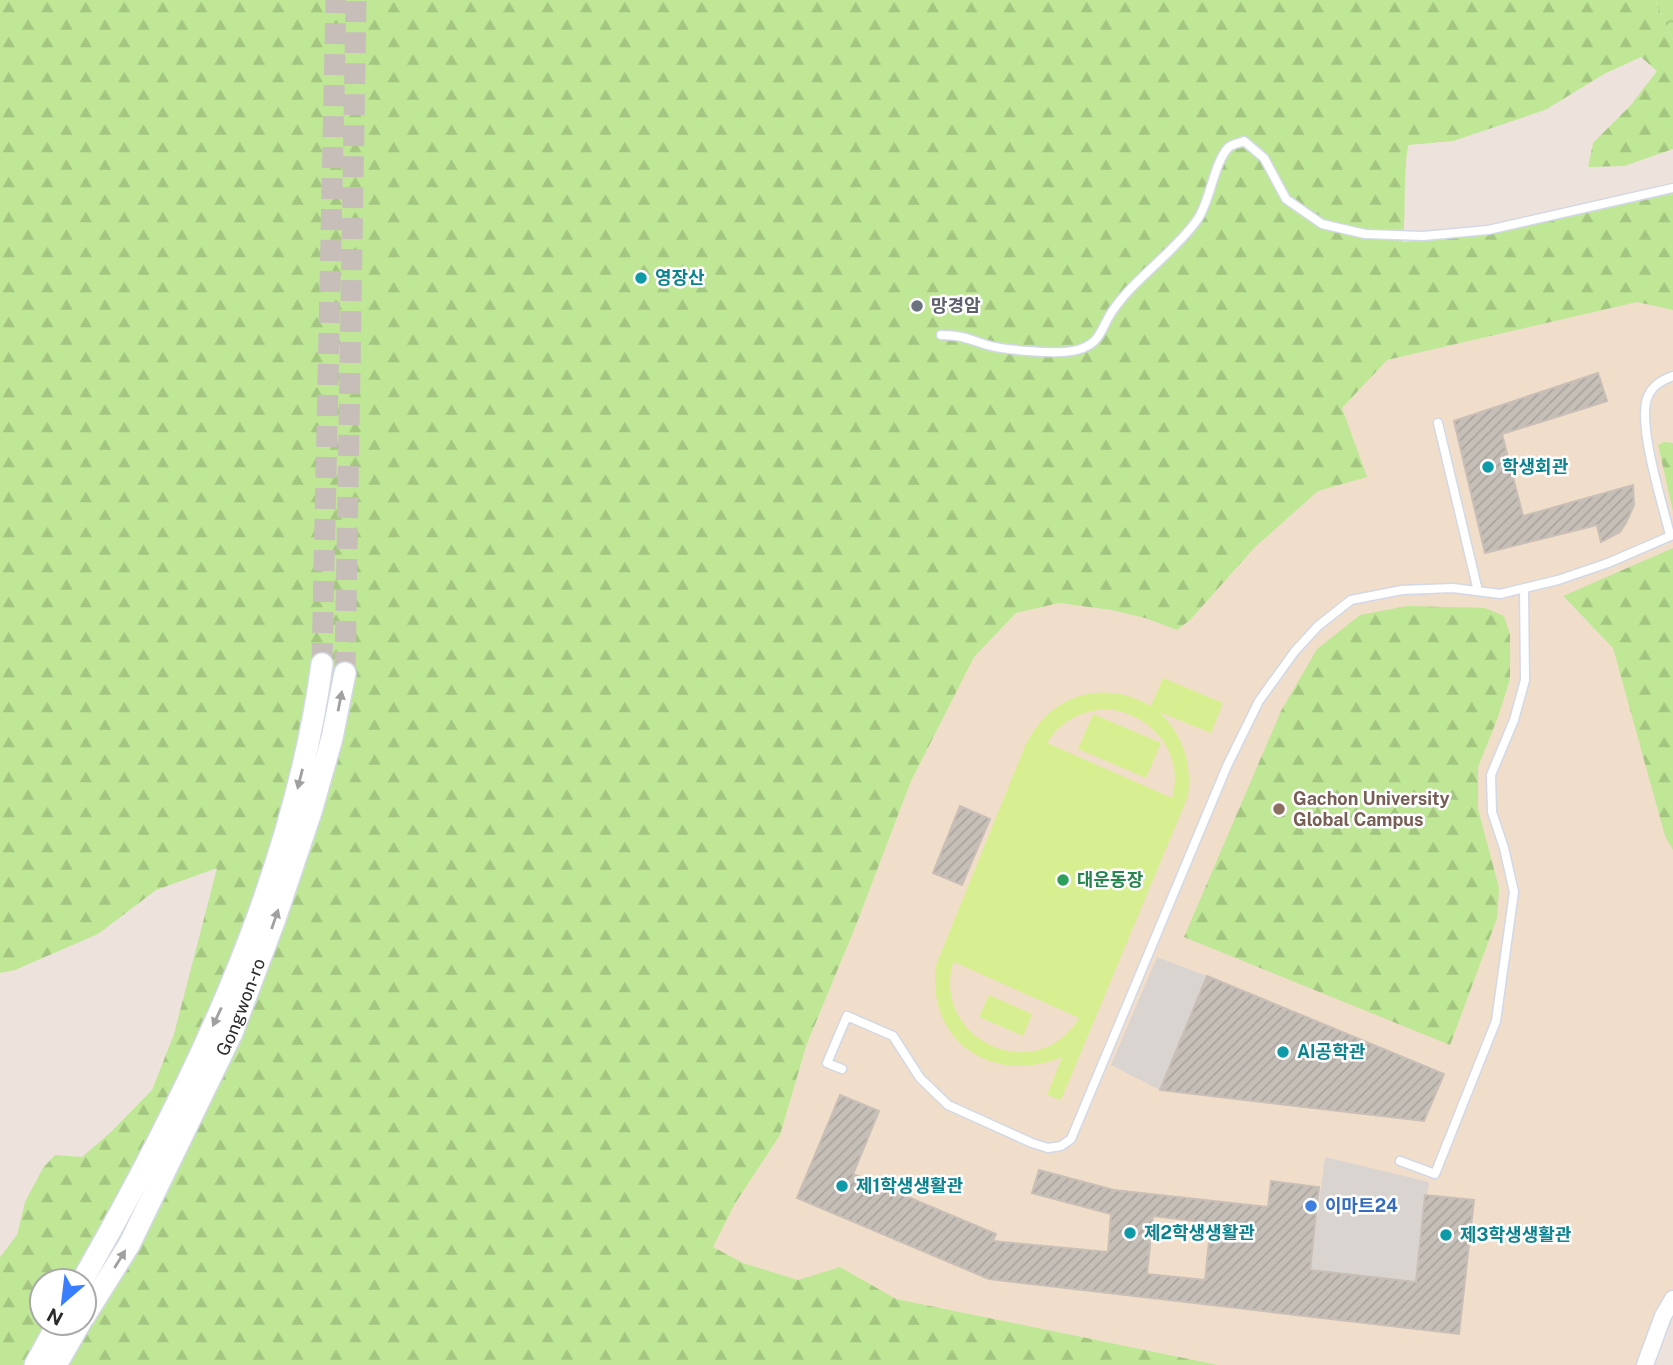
<svg xmlns="http://www.w3.org/2000/svg" width="1673" height="1365" font-family="'Public Sans','Noto Sans KR',sans-serif">
  <defs>
    <pattern id="forest-firs" width="22" height="20" patternUnits="userSpaceOnUse" patternTransform="scale(1.75)"><rect width="22" height="20" fill="#bfe796"/><path d="M5 1l3.5 6h-7zM16 11l3.5 6h-7z" fill="#a4c681"/></pattern>
    <pattern id="park-crowns" width="20" height="18" patternUnits="userSpaceOnUse" patternTransform="scale(1.75)"><rect width="20" height="18" fill="#bfe796"/><path d="M2 6a3 3 0 1 1 6 0M12 15a3 3 0 1 1 6 0" fill="none" stroke="#a4c681"/></pattern>
    <pattern id="building-hatch" width="6" height="6" patternUnits="userSpaceOnUse" patternTransform="scale(1.75)"><rect width="6" height="6" fill="#c6bfb8"/><path d="M-1 1l2-2M0 6l6-6M5 7l2-2" fill="none" stroke="#aaa49e"/></pattern>
  </defs>
  <rect width="100%" height="100%" fill="#eee3dc"/>
  <!-- education -->
  <path fill="#f0decb" d="M 1637,302 L 1673,310 L 1673,548 L 1563,597 L 1613,648 L 1665,836 L 1673,850 L 1673,1299 L 1645,1365 L 1218,1365 L 896,1299 L 840,1267 L 798,1280 L 743,1263 L 712,1248 L 734,1205 L 780,1135 L 806,1046 L 856,925 L 911,781 L 974,657 L 1017,613 L 1059,603 L 1111,610 L 1145,618 L 1177,630 L 1190,620 L 1255,547 L 1318,491 L 1366,477 L 1342,408 L 1387,360 Z"/>
  <!-- forest -->
  <path fill="url(#forest-firs)" fill-rule="evenodd" d="M 0,0 L 1655,0 L 1673,40 L 1673,149 L 1624,166 L 1588,167 L 1593,143 L 1630,106 L 1657,71 L 1641,57 L 1604,74 L 1545,110 L 1453,141 L 1408,145 C 1403,177 1406,209 1403,242 L 1448,239 L 1673,191 L 1673,310 L 1637,302 L 1387,360 L 1342,408 L 1367,477 L 1318,491 L 1255,547 L 1190,620 L 1177,630 L 1145,618 L 1111,610 L 1059,603 L 1016,613 L 974,657 L 911,781 L 856,925 L 806,1046 L 780,1135 L 734,1205 L 713,1247 L 743,1263 L 798,1280 L 840,1267 L 896,1299 L 1218,1365 L 0,1365 L 0,1257 L 17,1235 L 25,1202 L 43,1168 L 55,1155 L 82,1157 L 111,1132 L 152,1090 L 174,1034 L 217,868 L 156,890 L 98,934 L 15,970 L 0,973 ZM 42,1281 L 84,1281 L 84,1323 L 42,1323 Z
    M 1664,442 L 1673,443 L 1673,511 L 1658,445 Z
    M 1673,548 L 1673,850 L 1665,836 L 1613,648 L 1563,596 Z
    M 1407,606 L 1485,608 L 1504,616 L 1510,635 L 1510,679 L 1498,717 L 1478,767 L 1478,809 L 1499,888 L 1497,918 L 1450,1045 L 1184,937 L 1281,711 L 1317,649 L 1360,615 Z"/>
  <!-- park -->
  <path fill="url(#park-crowns)" d="M 1655,0 L 1673,0 L 1673,40 Z"/>
  <!-- pitch -->
  <path fill="#d7ef91" fill-rule="evenodd" d="M 1163,678 L 1223,703 L 1211,733 L 1159,712 C 1183,735 1192,763 1188,796 L 1061,1100 L 1047,1095 L 1062,1057 C 993,1086 926,1042 936,965 L 1025,746 C 1050,695 1101,678 1151,706 ZM 1106,709 C 1151,713 1185,752 1172,798 L 1047,743 C 1060,721 1081,711 1106,709 ZM 953,963 L 954,962 L 1079,1018 C 1038,1088 931,1041 953,963 Z
    M 1093,714 L 1161,743 L 1146,778 L 1078,749 Z
    M 989,995 L 1032,1014 L 1023,1036 L 979,1017 Z"/>
  <!-- plaza -->
  <path fill="#dad4d0" d="M 1157,957 L 1207,976 L 1160,1090 L 1111,1065 Z
    M 1325,1157 L 1429,1182 L 1416,1282 L 1310,1270 Z"/>
  <!-- building -->
  <path fill="url(#building-hatch)" stroke="#c9bfb6" stroke-width="2" fill-rule="evenodd" d="M 1598,373 L 1607,401 L 1502,434 L 1523,516 L 1633,485 L 1634,505 L 1626,523 L 1620,532 L 1601,542 L 1597,525 L 1485,553 L 1454,421 Z
    M 960,806 L 990,819 L 962,885 L 933,873 Z
    M 1207,976 L 1444,1074 L 1424,1121 L 1160,1090 Z
    M 840,1095 L 879,1111 L 853,1174 L 996,1234 L 993,1241 L 1108,1252 L 1111,1214 L 1032,1193 L 1039,1170 L 1114,1190 L 1268,1207 L 1271,1181 L 1319,1187 L 1310,1270 L 1416,1282 L 1425,1195 L 1474,1200 L 1459,1334 L 989,1279 L 797,1198 ZM 1153,1216 L 1211,1223 L 1205,1280 L 1147,1274 Z"/>
  <g fill="none" stroke-linecap="round" stroke-linejoin="round">
    <!-- secondary-tunnel -->
    <path stroke="#c7beb9" stroke-width="21" stroke-dasharray="21 10" stroke-linecap="butt" d="M 322,664 L 336,0
      M 345,673 L 356,0"/>
    <!-- lane casing -->
    <g stroke="#d2d8e5" stroke-width="11">
      <path id="lane" d="M 941,335 C 962,335 968,339 987,345 C 1004,350 1060,355 1077,350 C 1100,344 1100,331 1111,313 C 1135,277 1172,255 1197,220 C 1210,203 1214,161 1229,147 C 1232,144 1240,143 1244,141 L 1264,158 L 1286,199 L 1322,224 L 1365,234 L 1423,236 L 1488,230 L 1673,188
        M 1438,423 L 1478,591
        M 1670,535 C 1663,505 1636,422 1648,396 C 1653,385 1662,380 1673,376
        M 842,1069 L 827,1063 L 847,1016 L 893,1036 L 920,1078 L 948,1105 L 1032,1143 L 1048,1148 L 1061,1146 L 1071,1139 L 1227,766 L 1259,701 L 1295,651 L 1318,626 L 1351,600 L 1402,590 L 1453,588 L 1500,594 L 1558,580 L 1608,563 L 1673,535
        M 1400,1161 L 1435,1174 L 1496,1021 L 1514,892 L 1504,848 L 1492,812 L 1491,775 L 1514,720 L 1525,680 L 1524,588"/>
    </g>
    <!-- street casing -->
    <g stroke="#d2d8e5" stroke-width="19">
      <path id="street" d="M 1645,1365 L 1663,1316 L 1673,1299"/>
    </g>
    <!-- secondary casing -->
    <g stroke="#d2d8e5" stroke-width="24">
      <g id="secondary">
        <path d="M 82,1281 C 191,1090 292,884 322,664"/>
        <path id="s1" d="M 84,1317 L 129,1245 L 232,1033 L 275,919 L 311,812 L 332,738 L 345,673"/>
        <path d="M 35,1365 L 58,1323"/>
        <path d="M 56,1365 L 80,1323"/>
      </g>
    </g>
    <!-- lane -->
    <use href="#lane" stroke="#fff" stroke-width="8"/>
    <!-- street -->
    <use href="#street" stroke="#fff" stroke-width="16"/>
    <!-- secondary -->
    <use href="#secondary" stroke="#fff" stroke-width="21"/>
  </g>
  <!-- one-way arrows -->
  <defs><path id="oneway-solid" d="M-6-.8H1V-3.2L6.5 0L1 3.2V.8H-6Z" transform="scale(1.75)"/></defs>
  <g fill="#a0a0a0">
    <use href="#oneway-solid" transform="translate(340 701) rotate(-79)"/>
    <use href="#oneway-solid" transform="translate(300 779) rotate(104)"/>
    <use href="#oneway-solid" transform="translate(275 919) rotate(-71)"/>
    <use href="#oneway-solid" transform="translate(217 1017) rotate(115)"/>
    <use href="#oneway-solid" transform="translate(120 1259) rotate(-58)"/>
  </g>
  <!-- markers -->
  <g fill="#0f9aa8" stroke="#fff" stroke-width="2.5">
    <circle cx="641" cy="278" r="7"/>
    <circle cx="1488" cy="467" r="7"/>
    <circle cx="1283" cy="1052" r="7"/>
    <circle cx="842" cy="1186" r="7"/>
    <circle cx="1130" cy="1233" r="7"/>
    <circle cx="1446" cy="1235" r="7"/>
  </g>
  <circle fill="#6b7280" stroke="#fff" stroke-width="2.5" cx="917" cy="306" r="7"/>
  <circle fill="#8d6e63" stroke="#fff" stroke-width="2.5" cx="1279" cy="809" r="7"/>
  <circle fill="#2e9e5b" stroke="#fff" stroke-width="2.5" cx="1063" cy="880" r="7"/>
  <circle fill="#3f7fe0" stroke="#fff" stroke-width="2.5" cx="1311" cy="1206" r="7"/>
  <g text-anchor="middle" stroke-width="5" stroke-linejoin="round" paint-order="stroke">
    <!-- culture labels -->
    <g font-size="18" font-weight="bold" fill="#0d838f" stroke="#fff" text-anchor="start">
      <text x="655" y="284">영장산</text>
      <text x="1502" y="473">학생회관</text>
      <text x="1297" y="1058">AI공학관</text>
      <text x="856" y="1192">제1학생생활관</text>
      <text x="1144" y="1239">제2학생생활관</text>
      <text x="1460" y="1241">제3학생생활관</text>
    </g>
    <!-- worship labels -->
    <g font-size="18" font-weight="bold" fill="#5b616d" stroke="#fff" text-anchor="start">
      <text x="931" y="312">망경암</text>
    </g>
    <!-- education labels -->
    <g font-size="18" font-weight="bold" fill="#785e54" stroke="#fff" text-anchor="start">
      <text x="1293" y="805">Gachon University<tspan x="1293" dy="21">Global Campus</tspan></text>
    </g>
    <!-- leisure labels -->
    <g font-size="18" font-weight="bold" fill="#27864d" stroke="#fff" text-anchor="start">
      <text x="1077" y="886">대운동장</text>
    </g>
    <!-- street labels -->
    <g font-size="18" fill="#2b2b2b" stroke="#fff">
      <text dy="6" stroke="none"><textPath href="#s1" startOffset="348">Gongwon-ro</textPath></text>
    </g>
    <!-- shop labels -->
    <g font-size="18" font-weight="bold" fill="#366cbe" stroke="#fff" text-anchor="start">
      <text x="1325" y="1212">이마트24</text>
    </g>
  </g>
  <!-- north arrow -->
  <g transform="translate(63 1302) rotate(208)"><circle r="33" fill="#ffffff" stroke="#aaaaaa" stroke-width="2"/>
  <path d="M0-5L12 26L0 18L-12 26Z" fill="#387eff"/>
  <text y="-10" font-size="19" font-weight="bold" text-anchor="middle" fill="#2b2b2b">N</text>
  </g>
</svg>
